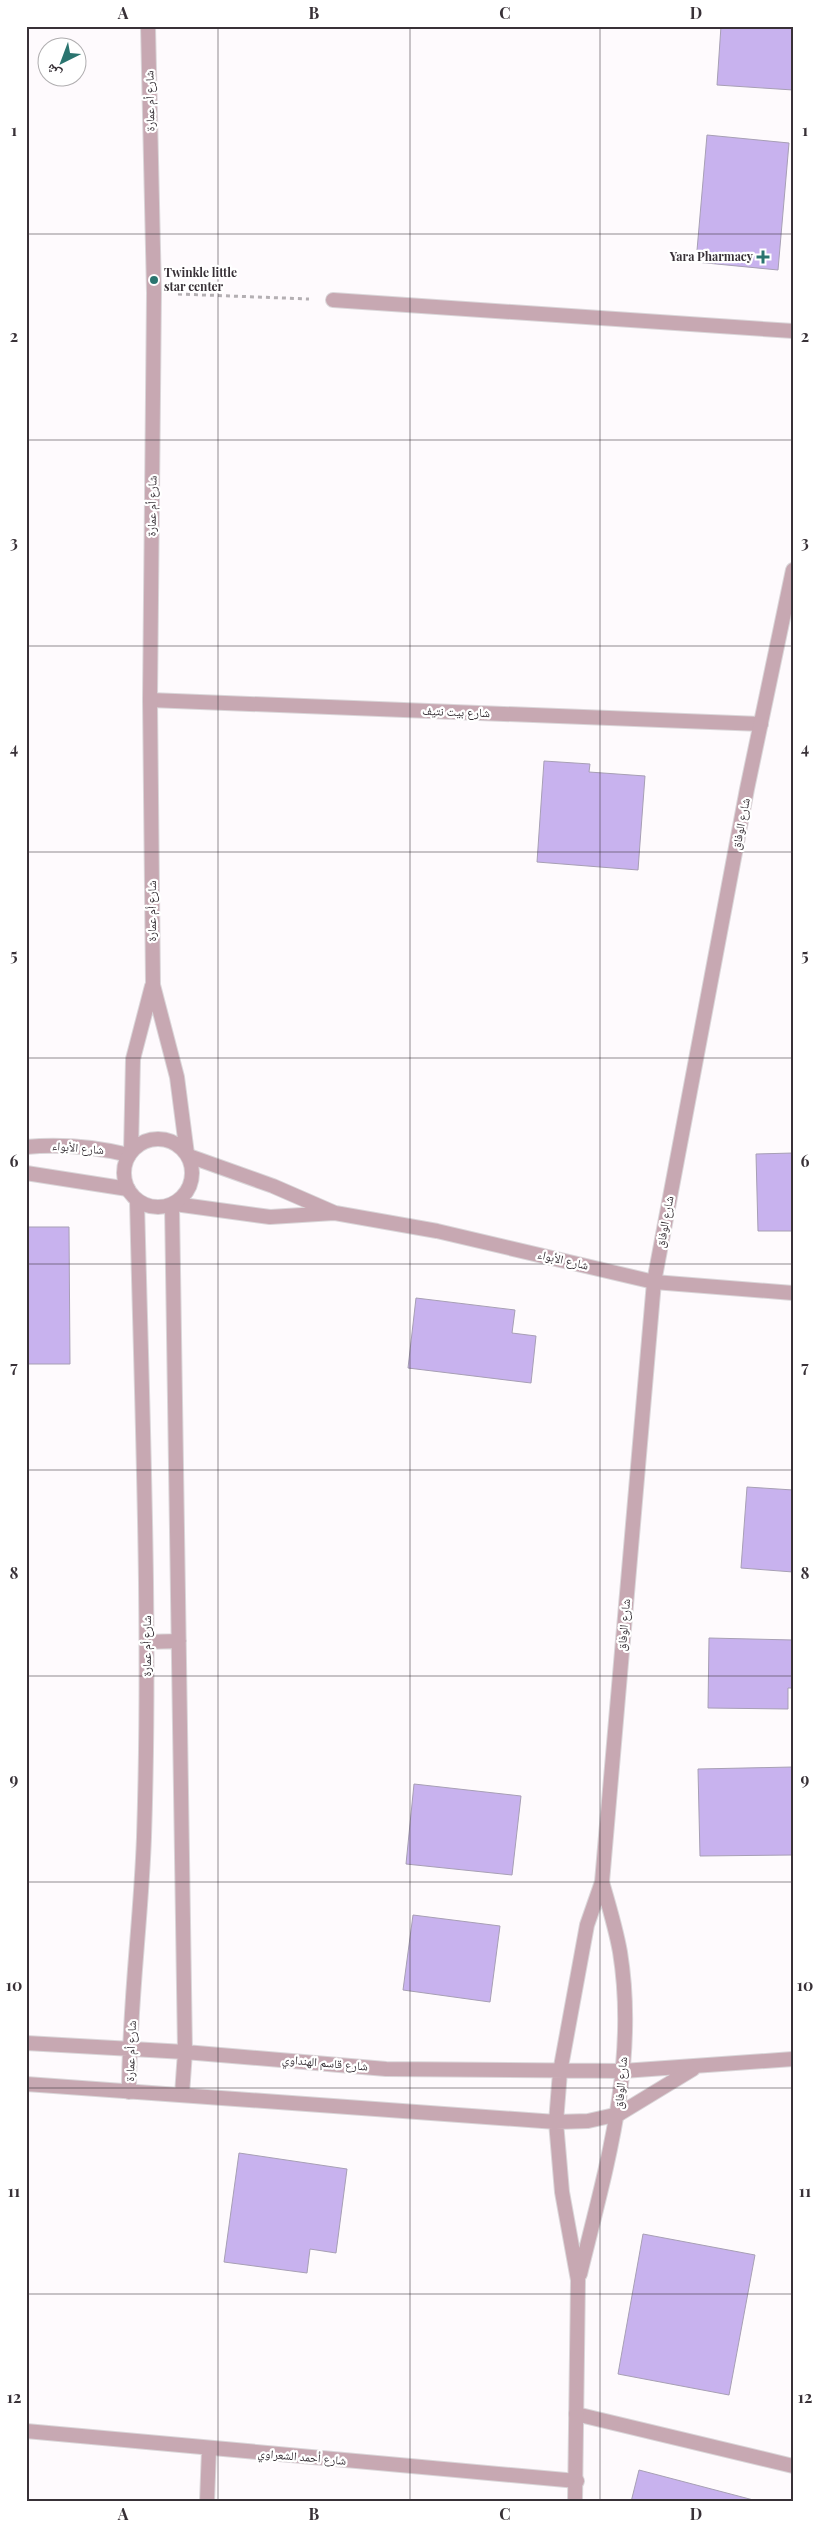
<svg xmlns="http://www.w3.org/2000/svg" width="819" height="2528" font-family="'Playfair Display','Noto Naskh Arabic',serif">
  <rect width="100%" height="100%" fill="#fefafd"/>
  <!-- building -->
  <path fill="#c8b2ee" stroke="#a79fb4" d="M 721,26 L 793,26 L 793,90 L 717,85 Z
    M 707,135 L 789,143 L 778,270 L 696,262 Z
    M 544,761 L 590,764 L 589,772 L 645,776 L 638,870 L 537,862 Z
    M 793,1153 L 793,1231 L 758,1231 L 756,1154 Z
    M 26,1227 L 69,1227 L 70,1364 L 26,1364 Z
    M 416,1298 L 515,1310 L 512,1333 L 536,1336 L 531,1383 L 408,1368 Z
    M 747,1487 L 793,1490 L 793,1572 L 741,1568 Z
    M 709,1638 L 793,1640 L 793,1688 L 788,1688 L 788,1709 L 708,1708 Z
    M 793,1767 L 793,1855 L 700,1856 L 698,1769 Z
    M 414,1784 L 521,1796 L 512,1875 L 406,1864 Z
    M 413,1915 L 500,1926 L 490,2002 L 403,1990 Z
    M 239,2153 L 347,2169 L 336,2253 L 310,2249 L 307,2273 L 224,2262 Z
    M 643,2234 L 755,2255 L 729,2395 L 618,2374 Z
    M 639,2470 L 761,2502 L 631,2502 Z"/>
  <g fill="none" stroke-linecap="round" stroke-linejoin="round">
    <!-- minor casing -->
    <g stroke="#dad6d9" stroke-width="16">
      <path id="minor" d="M 333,300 L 793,331
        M 150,700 L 761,724
        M 26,1147 C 60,1144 96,1147 129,1155
        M 189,1156 L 273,1186 L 335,1213 L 437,1231 L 654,1282 L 793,1293
        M 26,1173 L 128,1189
        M 175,1204 L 270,1217 L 334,1213
        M 623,2071 L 793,2059
        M 619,2114 L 693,2069
        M 576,2414 L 793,2466
        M 26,2431 L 577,2481
        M 207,2502 L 209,2449"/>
    </g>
    <!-- tertiary casing -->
    <g stroke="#dad6d9" stroke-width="16">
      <path id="tertiary" d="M 148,26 L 154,293 L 150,700 L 153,985 L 177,1077 L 187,1154
        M124 1173a34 34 0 1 1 68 0a34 34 0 1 1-68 0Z
        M 131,1152 L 133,1059 L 152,986
        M 172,1205 L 185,2052 L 182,2094
        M 147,1642 L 179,1641
        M 26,2043 L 185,2052 L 386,2069 L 623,2071
        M 26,2084 L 556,2122 L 588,2121 L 619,2114
        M 129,2092 C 129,2006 141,1922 144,1837 C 151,1625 142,1412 137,1200
        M 580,2274 C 606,2168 638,2063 620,1952 C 616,1929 609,1906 602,1882
        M 575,2502 L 578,2280 L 562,2192 L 556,2122 L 560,2072 L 587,1925 L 602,1882 L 654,1282 L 747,789 L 793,570"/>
    </g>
    <!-- path -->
    <path stroke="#b4afb3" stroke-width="3" stroke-dasharray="4 4" stroke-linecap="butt" d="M 178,294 L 309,299"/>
    <!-- minor -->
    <use href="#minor" stroke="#c7a8b2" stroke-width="14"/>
    <!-- tertiary -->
    <use href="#tertiary" stroke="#c7a8b2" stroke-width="14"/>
  </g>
  <!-- grid -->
  <path fill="none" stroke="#383137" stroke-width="1" stroke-opacity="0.55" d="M 218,26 L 218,2502M 410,26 L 410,2502M 600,26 L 600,2502M 26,234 L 793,234M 26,440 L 793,440M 26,646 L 793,646M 26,852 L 793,852M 26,1058 L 793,1058M 26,1264 L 793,1264M 26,1470 L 793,1470M 26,1676 L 793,1676M 26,1882 L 793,1882M 26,2088 L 793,2088M 26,2294 L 793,2294"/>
  <!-- markers -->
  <g fill="#2a746f" stroke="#fff" stroke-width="2">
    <path d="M760.5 249.5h5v5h5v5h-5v5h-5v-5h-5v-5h5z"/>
    <circle cx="154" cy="280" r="5"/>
  </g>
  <g text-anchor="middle" stroke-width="4.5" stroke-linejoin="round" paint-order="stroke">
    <!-- street labels -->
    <g font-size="12" fill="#383137" stroke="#fff">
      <text transform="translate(150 101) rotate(-91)" y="4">شارع أم عمارة</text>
      <text transform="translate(152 506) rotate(-89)" y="4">شارع أم عمارة</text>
      <text transform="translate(456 712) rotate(2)" y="4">شارع بيت نتيف</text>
      <text transform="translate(741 824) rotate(-79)" y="4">شارع الوفاق</text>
      <text transform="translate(152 911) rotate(-90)" y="4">شارع أم عمارة</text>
      <text transform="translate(78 1148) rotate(5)" y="4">شارع الأبواء</text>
      <text transform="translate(665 1222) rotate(-80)" y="4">شارع الوفاق</text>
      <text transform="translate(563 1260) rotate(13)" y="4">شارع الأبواء</text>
      <text transform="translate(624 1625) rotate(-85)" y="4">شارع الوفاق</text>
      <text transform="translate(147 1646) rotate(-90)" y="4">شارع أم عمارة</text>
      <text transform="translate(131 2051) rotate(-88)" y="4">شارع أم عمارة</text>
      <text transform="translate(325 2063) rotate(5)" y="4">شارع قاسم الهنداوي</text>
      <text transform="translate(621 2083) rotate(-85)" y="4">شارع الوفاق</text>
      <text transform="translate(302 2457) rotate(5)" y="4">شارع أحمد الشعراوي</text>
    </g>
    <!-- poi labels -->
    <g font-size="12" font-weight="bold" fill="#383137" stroke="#fff" text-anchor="end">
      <text x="753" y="261">Yara Pharmacy</text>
      <text x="164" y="277" text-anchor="start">Twinkle little<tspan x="164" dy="14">star center</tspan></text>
    </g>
  </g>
  <!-- border -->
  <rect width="819" height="2528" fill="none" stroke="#ffffff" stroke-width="55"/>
  <!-- north arrow -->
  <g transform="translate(62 62) rotate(222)"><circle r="24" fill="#ffffff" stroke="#afadaf"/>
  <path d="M0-4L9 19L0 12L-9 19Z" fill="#2a746f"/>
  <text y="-8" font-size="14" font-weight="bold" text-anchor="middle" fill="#383137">ش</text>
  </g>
  <rect x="28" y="28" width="764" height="2472" fill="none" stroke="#383137" stroke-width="2"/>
  <g font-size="16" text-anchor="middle" font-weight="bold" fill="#383137">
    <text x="123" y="19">A</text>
    <text x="314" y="19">B</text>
    <text x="505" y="19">C</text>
    <text x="696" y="19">D</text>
    <text x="14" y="136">1</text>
    <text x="805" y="136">1</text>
    <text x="14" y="342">2</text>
    <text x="805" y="342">2</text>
    <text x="14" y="548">3</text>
    <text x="805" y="548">3</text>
    <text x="14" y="754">4</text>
    <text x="805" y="754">4</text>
    <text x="14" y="961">5</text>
    <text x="805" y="961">5</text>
    <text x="14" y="1167">6</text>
    <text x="805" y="1167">6</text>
    <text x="14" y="1373">7</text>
    <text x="805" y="1373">7</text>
    <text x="14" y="1579">8</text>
    <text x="805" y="1579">8</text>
    <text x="14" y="1785">9</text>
    <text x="805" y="1785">9</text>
    <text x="14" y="1991">10</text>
    <text x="805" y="1991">10</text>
    <text x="14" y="2197">11</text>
    <text x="805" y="2197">11</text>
    <text x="14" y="2403">12</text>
    <text x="805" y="2403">12</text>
    <text x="123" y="2520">A</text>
    <text x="314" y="2520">B</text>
    <text x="505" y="2520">C</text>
    <text x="696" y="2520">D</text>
  </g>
</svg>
